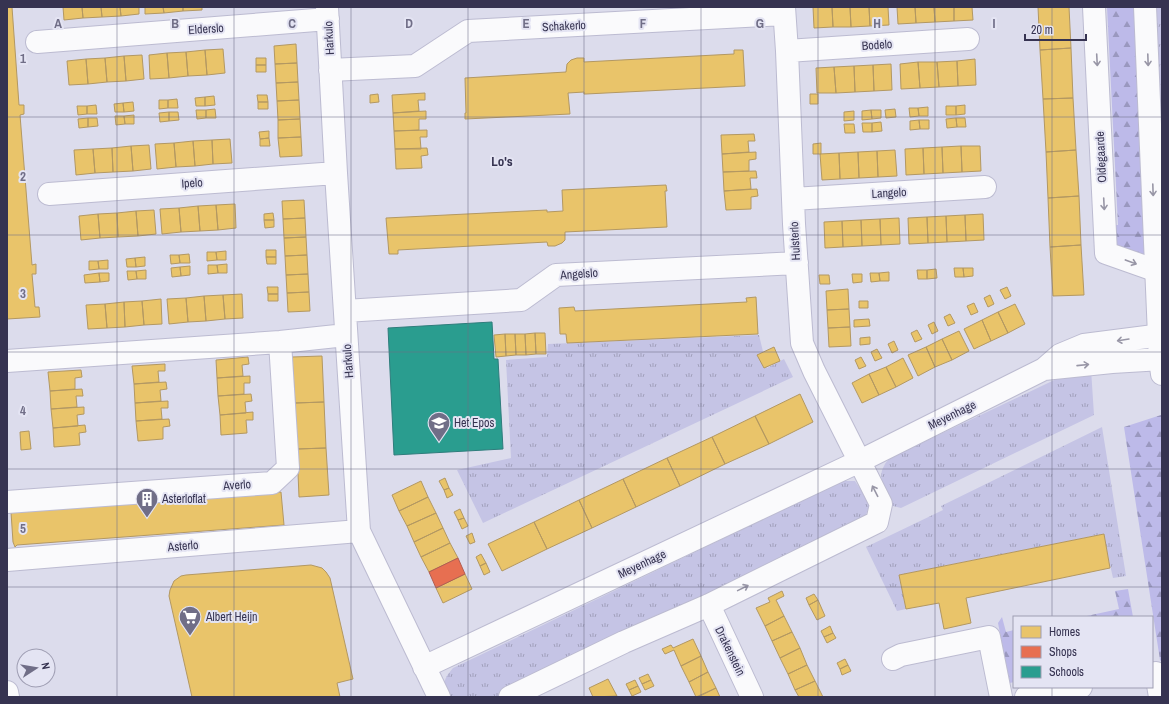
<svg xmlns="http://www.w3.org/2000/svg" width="1169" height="704" font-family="'Archivo Narrow',sans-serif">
  <defs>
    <pattern id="grass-tufts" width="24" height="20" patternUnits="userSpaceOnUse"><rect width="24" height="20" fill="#c5c4e5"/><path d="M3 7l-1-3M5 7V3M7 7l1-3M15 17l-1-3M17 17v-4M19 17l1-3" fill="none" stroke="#a1a0bc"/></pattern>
    <pattern id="forest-firs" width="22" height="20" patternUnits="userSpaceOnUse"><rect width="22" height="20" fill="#bdbae9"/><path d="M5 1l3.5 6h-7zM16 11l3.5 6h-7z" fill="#9a98bf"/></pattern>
  </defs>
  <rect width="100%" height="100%" fill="#dcdcec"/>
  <!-- grass -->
  <path fill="url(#grass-tufts)" d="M 1151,7 L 1162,7 L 1162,220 Z
    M 759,335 L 767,368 L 784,359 L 793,377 L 483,523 L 457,470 L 511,458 L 506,360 L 547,357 L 548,344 Z
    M 1091,369 L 1094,415 L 901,508 L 893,506 C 887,494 876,479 884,466 C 885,463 888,460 890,458 L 1069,373 Z
    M 1102,427 L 1126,576 L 1113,578 L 1103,534 L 899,575 L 906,609 L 897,611 L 866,547 L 943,510 L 941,506 Z
    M 843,481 L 855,481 L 863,493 L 869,506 L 865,518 L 496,697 L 450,697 C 441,683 444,679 453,668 Z"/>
  <!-- forest -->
  <path fill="url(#forest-firs)" d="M 1107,7 L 1137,7 L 1151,257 L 1122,251 L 1113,243 L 1110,225 L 1118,225 Z
    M 1161,415 L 1162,423 L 1162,662 L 1160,660 L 1124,427 Z
    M 1128,589 L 1133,617 L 1082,617 L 1119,609 L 1115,591 Z
    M 1002,617 L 1006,632 L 1014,630 L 1014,682 L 1010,683 L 998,623 Z"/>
  <!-- homes -->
  <path fill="#e9c46a" stroke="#b39862" d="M 7,7 L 12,7 L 19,105 L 24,105 L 24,114 L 20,115 L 32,265 L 36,264 L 36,274 L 32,274 L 35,307 L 39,307 L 40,317 L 7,319 Z
    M 63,7 L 82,7 L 83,18 L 64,20 Z
    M 82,7 L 101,7 L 102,17 L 83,18 Z
    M 101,7 L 120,7 L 121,16 L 102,17 Z
    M 120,7 L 139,7 L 139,14 L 121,16 Z
    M 145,7 L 163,7 L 164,13 L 145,14 Z
    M 163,7 L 183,7 L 183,11 L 164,13 Z
    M 183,7 L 202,7 L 202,10 L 183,11 Z
    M 813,7 L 832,7 L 833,27 L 814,28 Z
    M 832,7 L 850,7 L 851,27 L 833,27 Z
    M 850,7 L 869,7 L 870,26 L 851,27 Z
    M 869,7 L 888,7 L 889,25 L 870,26 Z
    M 897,7 L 915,7 L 916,23 L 898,24 Z
    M 915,7 L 934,7 L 935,22 L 916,23 Z
    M 934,7 L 954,7 L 954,21 L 935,22 Z
    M 954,7 L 972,7 L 973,20 L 954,21 Z
    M 1038,7 L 1069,7 L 1071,48 L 1040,50 Z
    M 296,44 L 297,63 L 275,64 L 274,46 Z
    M 1071,48 L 1073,98 L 1043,99 L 1040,50 Z
    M 223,49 L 225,73 L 207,75 L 205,50 Z
    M 205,50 L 207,75 L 188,76 L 186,52 Z
    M 734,50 L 743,50 L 745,86 L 586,94 L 584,94 L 584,92 L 568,93 L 570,114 L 465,119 L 465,113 L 466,113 L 465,78 L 566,72 L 567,64 L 571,60 L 577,58 L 584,58 L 584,62 L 734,54 Z
    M 186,52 L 188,76 L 169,78 L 167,53 Z
    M 167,53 L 169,78 L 150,79 L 149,55 Z
    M 142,55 L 144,79 L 126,81 L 124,56 Z
    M 124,56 L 126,81 L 107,82 L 105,58 Z
    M 105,58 L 107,82 L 88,84 L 86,59 Z
    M 256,58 L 266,58 L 266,65 L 256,65 Z
    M 86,59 L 88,84 L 69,85 L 67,61 Z
    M 975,59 L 976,85 L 958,86 L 957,61 Z
    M 957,61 L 958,86 L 939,87 L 937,62 Z
    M 918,62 L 937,62 L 939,87 L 920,88 Z
    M 918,62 L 920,88 L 901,89 L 900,64 Z
    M 297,63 L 298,82 L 276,83 L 275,64 Z
    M 891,64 L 892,90 L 874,91 L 873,65 Z
    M 256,65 L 266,65 L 266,72 L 256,72 Z
    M 873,65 L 874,91 L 855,92 L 854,66 Z
    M 854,66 L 855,92 L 836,93 L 834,67 Z
    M 834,67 L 836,93 L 817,93 L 816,68 Z
    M 298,82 L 299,100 L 277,101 L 276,83 Z
    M 425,93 L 425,100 L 418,100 L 419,111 L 393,113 L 392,95 Z
    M 378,94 L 379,102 L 370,103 L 370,95 Z
    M 810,94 L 818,94 L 818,104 L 810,104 Z
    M 257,95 L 267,95 L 268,102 L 258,102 Z
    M 214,96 L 215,105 L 205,106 L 205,97 Z
    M 205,97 L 205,106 L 196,106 L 195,98 Z
    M 1073,98 L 1076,150 L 1046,152 L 1043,99 Z
    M 177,99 L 178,108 L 168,108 L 168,100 Z
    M 159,100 L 168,100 L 168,108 L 159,109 Z
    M 299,100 L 300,119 L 278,120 L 277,101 Z
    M 133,102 L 134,111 L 124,112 L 123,103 Z
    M 258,102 L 268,102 L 268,109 L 258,109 Z
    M 123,103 L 124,112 L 115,112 L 114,104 Z
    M 96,105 L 97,114 L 87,114 L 87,106 Z
    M 965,105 L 965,114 L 956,115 L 956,106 Z
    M 77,106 L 87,106 L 87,114 L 78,115 Z
    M 946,106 L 956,106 L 956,115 L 946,115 Z
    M 928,107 L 928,116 L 919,116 L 918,108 Z
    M 909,108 L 918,108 L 919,116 L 910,117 Z
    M 215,109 L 216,118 L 206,118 L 206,110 Z
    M 895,109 L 896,117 L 886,118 L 885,110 Z
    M 196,110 L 206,110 L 206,118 L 197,119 Z
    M 871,110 L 872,119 L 862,120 L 862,111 Z
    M 871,110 L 881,110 L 881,118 L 872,119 Z
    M 426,111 L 426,119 L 419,119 L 419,130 L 394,131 L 393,113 Z
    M 854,111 L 854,120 L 844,121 L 844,112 Z
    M 169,112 L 169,121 L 160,122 L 159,113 Z
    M 169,112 L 178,112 L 179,120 L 169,121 Z
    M 134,115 L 134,124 L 125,124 L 124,116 Z
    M 115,116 L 124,116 L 125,124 L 116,125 Z
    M 88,118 L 97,118 L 98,126 L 88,127 Z
    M 88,118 L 88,127 L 79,128 L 78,119 Z
    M 956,118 L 965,118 L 966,127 L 957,127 Z
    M 956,118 L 957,127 L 947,128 L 946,119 Z
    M 300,119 L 301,137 L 278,138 L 278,120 Z
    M 919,120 L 920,129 L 910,130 L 910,121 Z
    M 919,120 L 929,120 L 929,129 L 920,129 Z
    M 881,122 L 882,131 L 872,132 L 872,123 Z
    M 862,123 L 872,123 L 872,132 L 863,132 Z
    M 844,124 L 854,124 L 855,133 L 845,133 Z
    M 427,130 L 427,137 L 420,137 L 421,149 L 395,149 L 394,131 Z
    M 269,131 L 269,138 L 260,139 L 259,132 Z
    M 754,134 L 755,141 L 748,141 L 749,152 L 722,154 L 721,135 Z
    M 301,137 L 302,156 L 280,157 L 278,138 Z
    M 269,138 L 270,146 L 260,146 L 260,139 Z
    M 230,139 L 232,163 L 213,164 L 212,140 Z
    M 212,140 L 213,164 L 195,166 L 193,141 Z
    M 193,141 L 195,166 L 176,167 L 174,143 Z
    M 174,143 L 176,167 L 157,169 L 155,144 Z
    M 821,143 L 821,154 L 813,154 L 813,144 Z
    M 149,145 L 151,169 L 133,171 L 131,146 Z
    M 131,146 L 133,171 L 113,172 L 112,148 Z
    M 961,146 L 980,146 L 981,171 L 962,172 Z
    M 961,146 L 962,172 L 943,173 L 942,147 Z
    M 942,147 L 943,173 L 924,174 L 923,148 Z
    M 112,148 L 113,172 L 95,173 L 93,149 Z
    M 427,148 L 428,155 L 421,156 L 422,168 L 396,169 L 395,149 Z
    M 923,148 L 924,174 L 906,175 L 905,149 Z
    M 93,149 L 95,173 L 76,175 L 74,150 Z
    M 895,150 L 897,176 L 878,177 L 877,151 Z
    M 1076,150 L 1079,196 L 1048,198 L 1046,152 Z
    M 877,151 L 878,177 L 859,178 L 858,152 Z
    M 756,152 L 756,159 L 749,160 L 749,171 L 723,172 L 722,154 Z
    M 858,152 L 859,178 L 840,179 L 839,153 Z
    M 839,153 L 840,179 L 822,180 L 820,154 Z
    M 756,171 L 757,178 L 750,178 L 751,189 L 724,191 L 723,172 Z
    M 666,185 L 667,191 L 665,191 L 667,227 L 565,232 L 565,240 L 562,243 L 555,246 L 548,246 L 547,242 L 398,250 L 398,254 L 389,254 L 386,218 L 547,210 L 547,212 L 563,211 L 562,190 Z
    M 757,189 L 758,196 L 751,197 L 751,209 L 726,210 L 724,191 Z
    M 1079,196 L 1081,245 L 1050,247 L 1048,198 Z
    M 304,200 L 305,218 L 283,219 L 282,201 Z
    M 235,204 L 236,228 L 218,230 L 216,205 Z
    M 216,205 L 218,230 L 200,231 L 198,206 Z
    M 198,206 L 200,231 L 181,232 L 179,208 Z
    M 179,208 L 181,232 L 162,234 L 160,209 Z
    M 154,210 L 156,234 L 138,236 L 136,211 Z
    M 136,211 L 138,236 L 118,237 L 117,213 Z
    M 117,213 L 118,237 L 100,238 L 98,214 Z
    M 273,213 L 274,220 L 264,220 L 264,214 Z
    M 98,214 L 100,238 L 81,240 L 79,216 Z
    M 983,214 L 984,240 L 966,241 L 965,215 Z
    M 965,215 L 966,241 L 947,242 L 946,216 Z
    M 946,216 L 947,242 L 928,243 L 927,217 Z
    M 927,217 L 928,243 L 909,244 L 908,218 Z
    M 305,218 L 306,237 L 284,238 L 283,219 Z
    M 899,218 L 900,244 L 881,245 L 880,219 Z
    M 880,219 L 881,245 L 862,246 L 861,220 Z
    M 264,220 L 274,220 L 274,227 L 265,228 Z
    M 861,220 L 862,246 L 843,247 L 842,221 Z
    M 842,221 L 843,247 L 825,248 L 824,222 Z
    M 306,237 L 307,255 L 285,256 L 284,238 Z
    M 1081,245 L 1084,295 L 1053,296 L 1050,247 Z
    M 266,250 L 276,250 L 276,257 L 266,257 Z
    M 226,251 L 226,260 L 217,260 L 216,252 Z
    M 207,252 L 216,252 L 217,260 L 207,261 Z
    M 189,254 L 190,263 L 180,263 L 179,255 Z
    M 170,255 L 179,255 L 180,263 L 171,264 Z
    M 307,255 L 308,274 L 286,275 L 285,256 Z
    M 145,257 L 145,266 L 136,267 L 135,258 Z
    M 266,257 L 276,257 L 276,264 L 267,264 Z
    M 135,258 L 136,267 L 127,267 L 126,259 Z
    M 108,260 L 108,269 L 99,269 L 98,261 Z
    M 89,261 L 98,261 L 99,269 L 89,270 Z
    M 227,264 L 227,273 L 218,273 L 217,265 Z
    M 208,265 L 217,265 L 218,273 L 208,274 Z
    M 190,266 L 190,275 L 181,276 L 180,267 Z
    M 180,267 L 181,276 L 172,277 L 171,268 Z
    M 954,268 L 963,268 L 964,277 L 955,277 Z
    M 963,268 L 973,268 L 973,276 L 964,277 Z
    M 936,269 L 937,278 L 927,279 L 927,270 Z
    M 146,270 L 146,279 L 137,279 L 136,271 Z
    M 917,270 L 927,270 L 927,279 L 918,279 Z
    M 127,271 L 136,271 L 137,279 L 128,280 Z
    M 889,272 L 889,281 L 880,281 L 879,273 Z
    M 99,273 L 109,273 L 109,281 L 100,282 Z
    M 99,273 L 100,282 L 85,283 L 84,275 Z
    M 870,273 L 879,273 L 880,281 L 871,282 Z
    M 308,274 L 309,292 L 287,293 L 286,275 Z
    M 852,274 L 862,274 L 862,282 L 853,283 Z
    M 819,275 L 829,275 L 830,284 L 820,284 Z
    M 267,287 L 278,287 L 278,294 L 268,294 Z
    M 1007,287 L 1011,296 L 1005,299 L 1000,290 Z
    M 848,289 L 849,309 L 827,310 L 826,291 Z
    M 309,292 L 310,311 L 288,312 L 287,293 Z
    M 242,294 L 243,318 L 225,319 L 223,295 Z
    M 268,294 L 278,294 L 278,301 L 268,301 Z
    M 223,295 L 225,319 L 206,321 L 204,296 Z
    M 990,295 L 994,304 L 988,307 L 984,298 Z
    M 204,296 L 206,321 L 188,322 L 186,298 Z
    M 756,297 L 758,334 L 567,343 L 566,334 L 560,334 L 559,308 L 574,307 L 575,311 L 747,302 L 746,298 Z
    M 186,298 L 188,322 L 169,324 L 167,299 Z
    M 161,299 L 162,324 L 144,325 L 142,301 Z
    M 142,301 L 144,325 L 125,327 L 124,302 Z
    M 859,301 L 868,301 L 868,308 L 859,308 Z
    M 124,302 L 125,327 L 107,328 L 105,304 Z
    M 974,303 L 978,312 L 971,315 L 967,306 Z
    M 105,304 L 107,328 L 88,329 L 86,305 Z
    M 1015,304 L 1025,324 L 1008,333 L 998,312 Z
    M 849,309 L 850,327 L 828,328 L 827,310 Z
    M 998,312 L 1008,333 L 991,341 L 982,320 Z
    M 950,314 L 955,323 L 948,326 L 944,317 Z
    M 869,319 L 870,326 L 854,327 L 854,320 Z
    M 982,320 L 991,341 L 974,349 L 964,329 Z
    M 934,322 L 938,331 L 932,334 L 928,325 Z
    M 850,327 L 851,346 L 829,347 L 828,328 Z
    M 917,330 L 922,339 L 915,342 L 911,333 Z
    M 959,331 L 969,351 L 952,360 L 942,339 Z
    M 535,333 L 536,354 L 526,355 L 525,334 Z
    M 535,333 L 545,333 L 546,354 L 536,354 Z
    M 505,334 L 506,356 L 496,357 L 494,335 Z
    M 505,334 L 515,334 L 516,355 L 506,356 Z
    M 515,334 L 525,334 L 526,355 L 516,355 Z
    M 870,337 L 870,344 L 860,345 L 860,338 Z
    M 942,339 L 952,360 L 935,367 L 926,347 Z
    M 894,341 L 898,350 L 892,353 L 888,344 Z
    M 774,347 L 780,361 L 764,368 L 757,355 Z
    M 926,347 L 935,367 L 918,376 L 908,355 Z
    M 877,349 L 882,358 L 875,361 L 871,352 Z
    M 322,356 L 324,402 L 295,403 L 292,357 Z
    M 248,357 L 249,364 L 242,365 L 243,376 L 217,378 L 216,360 Z
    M 861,357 L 866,366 L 859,369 L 855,360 Z
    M 903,358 L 913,378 L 896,387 L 886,367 Z
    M 165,364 L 165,371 L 158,371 L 159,382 L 134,384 L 132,366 Z
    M 886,367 L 896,387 L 879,395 L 869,374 Z
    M 81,370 L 82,377 L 75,378 L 75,389 L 50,391 L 48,372 Z
    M 869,374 L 879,395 L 862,403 L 852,383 Z
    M 250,376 L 250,383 L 244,383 L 244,394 L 218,396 L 217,378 Z
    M 166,382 L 167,389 L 160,390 L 161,401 L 135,403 L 134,384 Z
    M 82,389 L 83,396 L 76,396 L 77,407 L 51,409 L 50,391 Z
    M 251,394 L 252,401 L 245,402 L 246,413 L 220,415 L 218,396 Z
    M 800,394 L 813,422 L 769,444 L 755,416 Z
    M 168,401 L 168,408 L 161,408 L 162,419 L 136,421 L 135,403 Z
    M 324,402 L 326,448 L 297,449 L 295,403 Z
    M 84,407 L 84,414 L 77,415 L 78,426 L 53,428 L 51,409 Z
    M 253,412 L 253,420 L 246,420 L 247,433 L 221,435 L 220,415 Z
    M 755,416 L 769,444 L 725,464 L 712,437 Z
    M 169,419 L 170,426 L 163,427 L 163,439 L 138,441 L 136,421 Z
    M 85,425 L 86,432 L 79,433 L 80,445 L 54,447 L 53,428 Z
    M 29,431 L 31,449 L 21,450 L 20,432 Z
    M 712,437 L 725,464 L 680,486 L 667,458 Z
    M 326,448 L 329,495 L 299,497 L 297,449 Z
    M 667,458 L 680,486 L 636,507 L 623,479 Z
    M 445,478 L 449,488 L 444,490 L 439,481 Z
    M 623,479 L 636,507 L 592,528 L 579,500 Z
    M 421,481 L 428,497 L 399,511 L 392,495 Z
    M 449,488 L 453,495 L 447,498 L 444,490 Z
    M 281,492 L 284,525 L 17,545 L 15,547 L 13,542 L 11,512 Z
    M 428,497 L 436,513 L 407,526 L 399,511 Z
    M 579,500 L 592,528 L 547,549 L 534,522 Z
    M 460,509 L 464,518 L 458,520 L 454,512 Z
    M 436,513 L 443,528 L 414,542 L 407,526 Z
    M 464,518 L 468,526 L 462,529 L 458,520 Z
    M 534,522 L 547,549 L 502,571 L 488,544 Z
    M 443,528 L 450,543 L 421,557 L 414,542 Z
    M 472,533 L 475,542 L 470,544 L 466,536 Z
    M 1104,534 L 1110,568 L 966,598 L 971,623 L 944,629 L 939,603 L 906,609 L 899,575 Z
    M 450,543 L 458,558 L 429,572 L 421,557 Z
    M 481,554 L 486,563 L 480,566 L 476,557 Z
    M 486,563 L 490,572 L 484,575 L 480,566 Z
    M 311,565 L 322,568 L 326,572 L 330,578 L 353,679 L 337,683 L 340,697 L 192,697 L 169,596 L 170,590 L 174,581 L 181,576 L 186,575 Z
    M 465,574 L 472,589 L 443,603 L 436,588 Z
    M 782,591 L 784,596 L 776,600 L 784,616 L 765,626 L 756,608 L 770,602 L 768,598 Z
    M 814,594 L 818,600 L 809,605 L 806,598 Z
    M 818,600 L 825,616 L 817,620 L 809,605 Z
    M 784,616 L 792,632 L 772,641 L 765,626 Z
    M 830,626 L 833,633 L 824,637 L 821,631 Z
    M 792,632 L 800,648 L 780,658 L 772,641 Z
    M 833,633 L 836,638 L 827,643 L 824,637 Z
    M 693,639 L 701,656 L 681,666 L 674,650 L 665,654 L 662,649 L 671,645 L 673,648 Z
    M 800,648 L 807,665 L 788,674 L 780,658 Z
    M 701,656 L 708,672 L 689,682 L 681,666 Z
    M 845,659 L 848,665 L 840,669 L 837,663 Z
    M 807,665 L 815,681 L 795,690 L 788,674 Z
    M 848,665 L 851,671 L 842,675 L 840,669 Z
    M 708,672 L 716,688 L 696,697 L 689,682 Z
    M 648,674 L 651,680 L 642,684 L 639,678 Z
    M 608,679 L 617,696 L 593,697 L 589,688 Z
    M 635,680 L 638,686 L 629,690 L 626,684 Z
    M 651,680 L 654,686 L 645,690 L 642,684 Z
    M 815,681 L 823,697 L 799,697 L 795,690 Z
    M 638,686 L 641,692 L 632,696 L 629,690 Z
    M 716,688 L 720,697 L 698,697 Z"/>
  <!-- shops -->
  <path fill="#e76f51" stroke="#b25d51" d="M 458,558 L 465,574 L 436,588 L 429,572 Z"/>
  <!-- schools -->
  <path fill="#2a9d8f" stroke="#2e7d7c" d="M 492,322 L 494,359 L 498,359 L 503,449 L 394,455 L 388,328 Z"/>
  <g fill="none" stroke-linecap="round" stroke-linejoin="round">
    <!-- minor casing -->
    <g stroke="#bcbbd1" stroke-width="24">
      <path id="minor" d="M 327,7 L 336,173 L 359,531 L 439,697
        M 1094,7 L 1106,253 L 1157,271
        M 37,42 L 328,19
        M 787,51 L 968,39
        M 330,70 L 415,66 L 468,31 L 784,14
        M 49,194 L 336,173
        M 793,199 L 985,187
        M 345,311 L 521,300 L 556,275 L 797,263
        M 7,361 L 280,342 L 346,335
        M 1044,369 L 1112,362 L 1162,359
        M 7,502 L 272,483 L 288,468 L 280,342
        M 7,560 L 359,531
        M 709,605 L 752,697
        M 893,659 L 901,655 L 989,637 L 1001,697
        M 424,667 L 860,461 L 1044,369 L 1060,355 L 1084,345 L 1162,335
        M 1152,674 L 1156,673 L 1160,697
        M 510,697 L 624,642 L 709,605 L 877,522 L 881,504 L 814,371 L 802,343 L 794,224 L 787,51 L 784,7
        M 1026,697 L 1081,687"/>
    </g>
    <!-- major casing -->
    <g stroke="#bcbbd1" stroke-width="24">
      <path id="major" d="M 1145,7 L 1160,359 L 1162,374
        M 7,692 L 8,697"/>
    </g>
    <!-- minor -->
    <use href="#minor" stroke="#fafafc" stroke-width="22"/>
    <!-- major -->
    <use href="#major" stroke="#fafafc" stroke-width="22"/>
  </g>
  <!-- one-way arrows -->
  <defs><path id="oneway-shaft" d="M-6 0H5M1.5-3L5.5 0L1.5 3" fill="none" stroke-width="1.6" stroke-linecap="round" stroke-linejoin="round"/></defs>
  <g stroke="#9896a6">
    <use href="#oneway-shaft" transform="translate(1097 60) rotate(87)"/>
    <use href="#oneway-shaft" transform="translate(1148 60) rotate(88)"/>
    <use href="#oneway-shaft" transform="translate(1153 190) rotate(88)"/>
    <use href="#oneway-shaft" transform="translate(1104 204) rotate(87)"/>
    <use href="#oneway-shaft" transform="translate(1131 262) rotate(20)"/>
    <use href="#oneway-shaft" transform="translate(1123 340) rotate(171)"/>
    <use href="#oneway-shaft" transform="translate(1083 365) rotate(-6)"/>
    <use href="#oneway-shaft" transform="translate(875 491) rotate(-117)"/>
    <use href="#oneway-shaft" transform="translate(743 588) rotate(-26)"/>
  </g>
  <!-- grid -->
  <path fill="none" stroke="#706e87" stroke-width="1" stroke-opacity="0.55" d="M 117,7 L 117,697M 234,7 L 234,697M 351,7 L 351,697M 468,7 L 468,697M 584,7 L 584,697M 701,7 L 701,697M 818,7 L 818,697M 935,7 L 935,697M 1052,7 L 1052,617M 7,117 L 1162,117M 7,235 L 1162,235M 7,352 L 1162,352M 7,469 L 1162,469M 7,587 L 1162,587M 1052,687 L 1052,697"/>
  <!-- icons -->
  <defs>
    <g id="school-pin" transform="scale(1.15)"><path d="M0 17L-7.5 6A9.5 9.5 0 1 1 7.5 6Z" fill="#706e87" stroke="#e4e4f3"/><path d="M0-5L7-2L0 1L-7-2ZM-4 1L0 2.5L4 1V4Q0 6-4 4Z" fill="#fff"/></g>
    <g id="building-pin" transform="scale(1.15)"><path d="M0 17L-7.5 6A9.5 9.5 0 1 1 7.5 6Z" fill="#706e87" stroke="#e4e4f3"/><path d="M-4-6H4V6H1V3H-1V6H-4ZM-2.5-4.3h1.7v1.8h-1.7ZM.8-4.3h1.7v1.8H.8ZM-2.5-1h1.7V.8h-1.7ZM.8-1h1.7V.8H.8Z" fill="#fff"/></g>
    <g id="supermarket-pin" transform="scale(1.15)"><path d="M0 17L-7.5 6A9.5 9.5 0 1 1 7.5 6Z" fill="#706e87" stroke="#e4e4f3"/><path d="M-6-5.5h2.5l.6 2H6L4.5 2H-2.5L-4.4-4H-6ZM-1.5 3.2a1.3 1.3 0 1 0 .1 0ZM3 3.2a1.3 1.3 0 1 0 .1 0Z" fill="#fff"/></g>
  </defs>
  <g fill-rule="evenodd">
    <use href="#school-pin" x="439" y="423"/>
    <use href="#building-pin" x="147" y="499"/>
    <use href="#supermarket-pin" x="190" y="617"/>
  </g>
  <g text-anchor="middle" stroke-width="4" stroke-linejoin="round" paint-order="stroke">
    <!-- street labels -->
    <g font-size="12" fill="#363351" stroke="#e4e4f3">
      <text transform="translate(564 26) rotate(-3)" y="4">Schakerlo</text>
      <text transform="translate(206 29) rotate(-4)" y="4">Elderslo</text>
      <text transform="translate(329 38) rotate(-93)" y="4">Harkulo</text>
      <text transform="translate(877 45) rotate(-4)" y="4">Bodelo</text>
      <text transform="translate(1101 157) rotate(-93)" y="4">Oldegaarde</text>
      <text transform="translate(192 183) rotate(-4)" y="4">Ipelo</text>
      <text transform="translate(889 193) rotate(-3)" y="4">Langelo</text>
      <text transform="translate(795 241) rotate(-93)" y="4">Hulsterlo</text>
      <text transform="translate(579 274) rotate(-4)" y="4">Angelslo</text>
      <text transform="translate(348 361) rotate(-94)" y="4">Harkulo</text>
      <text transform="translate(952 415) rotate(-26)" y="4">Meyenhage</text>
      <text transform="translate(237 485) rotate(-4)" y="4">Averlo</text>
      <text transform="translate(183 546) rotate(-5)" y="4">Asterlo</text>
      <text transform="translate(642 564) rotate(-25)" y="4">Meyenhage</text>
      <text transform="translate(730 651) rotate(64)" y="4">Drakenstein</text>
    </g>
    <!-- poi labels -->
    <g font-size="12" fill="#363351" stroke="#e4e4f3" text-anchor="start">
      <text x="454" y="427">Het Epos</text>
      <text x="162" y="503">Asterloflat</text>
      <text x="206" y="621">Albert Heijn</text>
    </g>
    <!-- neighbourhood labels -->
    <g font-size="13" font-weight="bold" fill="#363351" stroke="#e4e4f3">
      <text x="502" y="166">Lo's</text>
    </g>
  </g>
  <g font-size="13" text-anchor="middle" font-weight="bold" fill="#706e87" stroke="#e4e4f3" stroke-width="4" stroke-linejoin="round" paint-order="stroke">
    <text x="58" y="28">A</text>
    <text x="175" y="28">B</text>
    <text x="292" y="28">C</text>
    <text x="409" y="28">D</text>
    <text x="526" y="28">E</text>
    <text x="643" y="28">F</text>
    <text x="760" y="28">G</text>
    <text x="877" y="28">H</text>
    <text x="994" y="28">I</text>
    <text x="23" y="63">1</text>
    <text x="23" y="181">2</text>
    <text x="23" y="298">3</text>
    <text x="23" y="415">4</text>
    <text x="23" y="533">5</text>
  </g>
  <!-- border -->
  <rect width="1169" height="704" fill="none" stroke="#363351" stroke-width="16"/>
  <!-- legend -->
  <rect x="1013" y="616" width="140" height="72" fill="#e4e4f3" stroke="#9e9db2"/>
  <rect x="1021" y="626" width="20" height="12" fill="#e9c46a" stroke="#9e9db2"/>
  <text x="1049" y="636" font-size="12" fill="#363351">Homes</text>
  <rect x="1021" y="646" width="20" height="12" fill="#e76f51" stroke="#9e9db2"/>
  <text x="1049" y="656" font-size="12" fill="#363351">Shops</text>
  <rect x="1021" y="666" width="20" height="12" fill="#2a9d8f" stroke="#9e9db2"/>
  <text x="1049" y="676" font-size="12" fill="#363351">Schools</text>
  <!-- north arrow -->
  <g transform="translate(36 668) rotate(78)"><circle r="19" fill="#e4e4f3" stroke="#9e9db2"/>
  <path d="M0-3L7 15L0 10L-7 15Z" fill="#706e87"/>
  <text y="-6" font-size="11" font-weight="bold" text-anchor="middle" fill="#363351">N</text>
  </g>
  <!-- scale -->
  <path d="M1025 34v6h61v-6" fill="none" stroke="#363351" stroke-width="2"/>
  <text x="1031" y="34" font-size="12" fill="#363351" stroke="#e4e4f3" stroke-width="3" paint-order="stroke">20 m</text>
</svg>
